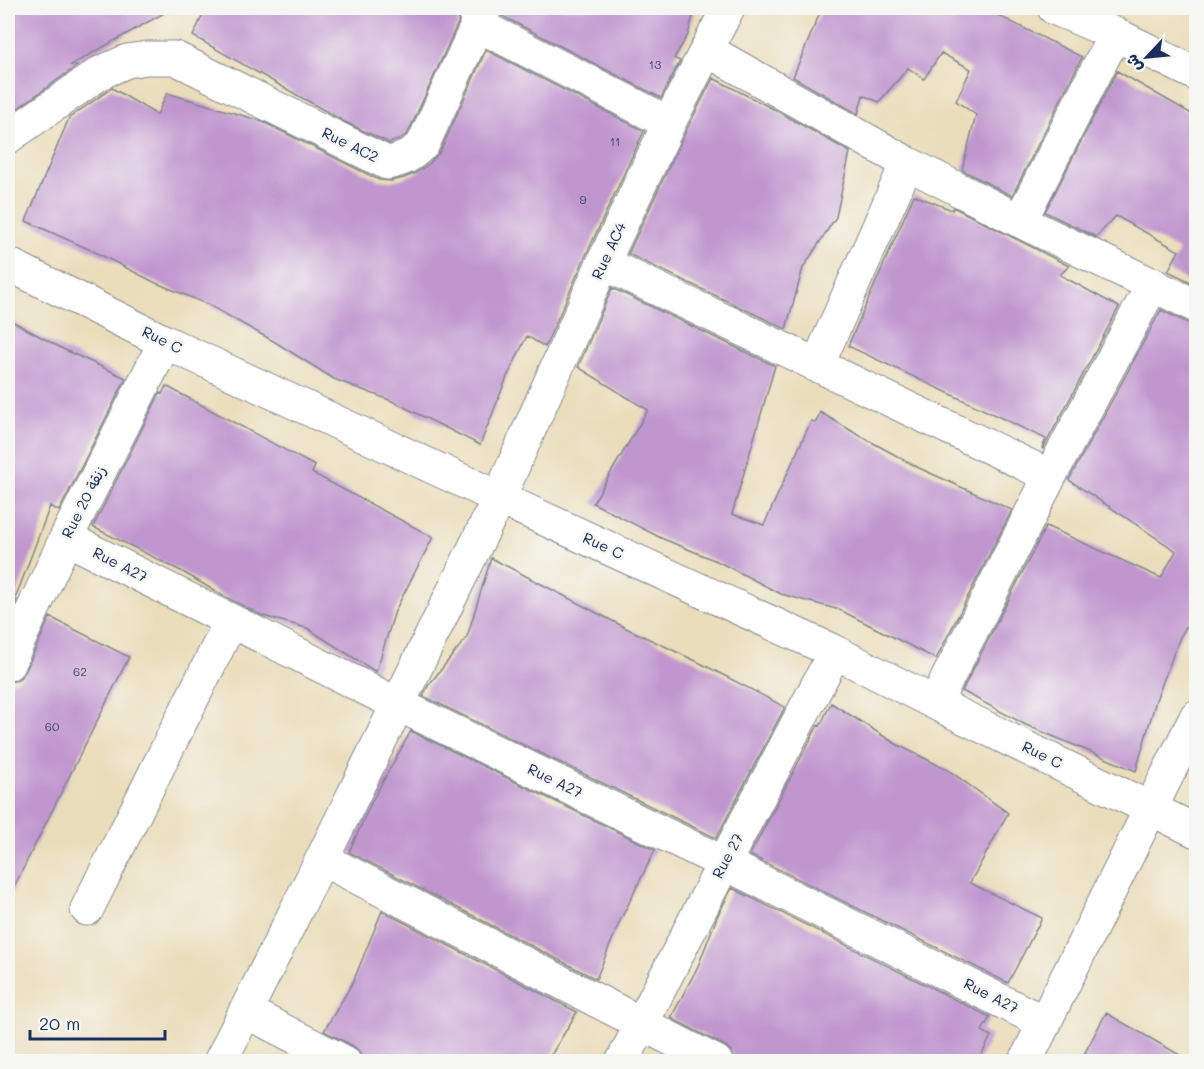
<svg xmlns="http://www.w3.org/2000/svg" width="1204" height="1069" font-family="Mali,'Playpen Sans Arabic',sans-serif">
  <rect width="100%" height="100%" fill="#f6f6f2"/>
  <filter id="ink" filterUnits="userSpaceOnUse"><feTurbulence type="fractalNoise" baseFrequency=".0167" numOctaves="2"/><feDisplacementMap in="SourceGraphic" scale="12" xChannelSelector="R" yChannelSelector="G"/><feConvolveMatrix kernelMatrix="1 2 1 2 8 2 1 2 1" color-interpolation-filters="sRGB"/></filter>
  <filter id="wash" filterUnits="userSpaceOnUse"><feTurbulence type="fractalNoise" baseFrequency=".008" numOctaves="4" result="noise"/><feDisplacementMap in="SourceGraphic" scale="24" xChannelSelector="R" yChannelSelector="G"/><feGaussianBlur stdDeviation="1.35" result="paint"/><feColorMatrix in="noise" values="0 0 0 0 0 0 0 0 0 0 0 0 0 0 0 0 0 1.4 0 .05"/><feComposite in="paint" operator="in"/></filter>
  <g filter="url(#wash)">
    <rect width="100%" height="100%" fill="#eaddba"/>
    <g id="blocks">
      <!-- building -->
      <path fill="#c096cf" d="M 8,8 L 173,8 L 71,65 L 77,66 L 8,115 Z
        M 206,8 L 465,8 L 459,16 L 458,23 L 408,133 L 398,140 L 389,143 L 343,121 L 193,36 Z
        M 504,8 L 695,8 L 688,35 L 674,58 L 680,61 L 661,98 L 502,16 Z
        M 822,8 L 983,8 L 1082,57 L 1012,196 L 962,170 L 976,115 L 956,101 L 971,69 L 941,53 L 924,79 L 908,68 L 879,102 L 863,95 L 858,114 L 793,77 Z
        M 486,50 L 644,131 L 586,255 L 545,347 L 527,336 L 507,377 L 480,445 L 392,401 L 334,379 L 275,342 L 209,305 L 154,282 L 93,251 L 26,221 L 69,118 L 112,88 L 157,115 L 167,93 L 261,121 L 379,180 L 391,181 L 404,178 L 416,173 L 430,163 L 440,152 Z
        M 1117,71 L 1197,117 L 1197,285 L 1168,271 L 1179,251 L 1116,216 L 1096,237 L 1045,212 Z
        M 713,78 L 777,111 L 850,152 L 836,217 L 803,268 L 786,329 L 628,254 L 686,131 Z
        M 914,195 L 952,210 L 953,207 L 1069,266 L 1060,275 L 1119,307 L 1043,449 L 1042,448 L 1046,439 L 848,346 Z
        M 612,288 L 775,366 L 732,514 L 764,525 L 811,421 L 816,422 L 820,412 L 855,433 L 919,468 L 1012,510 L 936,659 L 840,610 L 781,594 L 719,562 L 661,538 L 593,503 L 648,410 L 578,367 Z
        M 1161,310 L 1188,323 L 1197,325 L 1197,609 L 1180,637 L 1156,700 L 1136,771 L 1026,725 L 962,691 L 1046,526 L 1161,578 L 1176,551 L 1069,480 Z
        M 8,319 L 63,349 L 126,378 L 59,511 L 50,506 L 15,599 L 17,600 L 8,620 Z
        M 166,386 L 315,466 L 312,473 L 433,537 L 395,611 L 376,672 L 307,628 L 263,616 L 222,595 L 181,571 L 93,527 L 160,393 L 162,394 Z
        M 491,558 L 626,628 L 698,662 L 785,707 L 716,838 L 423,696 L 428,686 L 467,637 Z
        M 50,617 L 129,657 L 8,899 L 8,682 L 18,680 L 25,672 Z
        M 831,703 L 896,744 L 948,770 L 1008,813 L 970,883 L 1042,918 L 1008,983 L 750,855 L 818,725 L 820,726 Z
        M 411,731 L 655,850 L 620,921 L 596,979 L 349,852 L 372,801 Z
        M 732,888 L 990,1017 L 982,1031 L 991,1036 L 978,1062 L 735,1062 L 732,1052 L 725,1046 L 671,1018 L 698,966 L 717,917 Z
        M 382,911 L 577,1012 L 547,1062 L 363,1062 L 360,1052 L 353,1046 L 324,1031 L 353,982 Z
        M 1106,1013 L 1192,1062 L 1080,1062 Z"/>
    </g>
  </g>
  <g filter="url(#ink)">
    <use href="#blocks" fill-opacity="0" stroke="#82868c" stroke-width="1.5"/>
    <g fill="none" stroke-linecap="round" stroke-linejoin="round">
      <!-- minor casing -->
      <g stroke="#82868c" stroke-width="35">
        <path id="minor" d="M 1054,8 L 1115,34 L 1196,74
          M 476,24 L 669,123
          M 707,50 L 907,163 L 1020,221 L 1196,306
          M 8,137 L 100,73 L 127,61 L 147,58 L 175,58 L 387,163 C 404,160 410,156 423,144 L 485,8
          M 1020,221 L 1115,34
          M 603,263 L 1050,476
          M 8,264 L 165,342 L 499,498 L 835,652 L 935,703 L 1196,831
          M 817,366 L 907,163
          M 66,538 L 397,704 L 724,863 L 1045,1023
          M 8,664 L 66,538 L 165,342
          M 935,703 L 1050,476 L 1153,284
          M 322,859 L 716,1062
          M 87,909 L 231,621
          M 245,1011 L 344,1062
          M 220,1062 L 322,859 L 499,498 L 603,263 L 669,123 L 728,8
          M 622,1062 L 724,863 L 835,652
          M 1025,1062 L 1196,717"/>
      </g>
      <!-- minor -->
      <use href="#minor" stroke="#fff" stroke-width="33"/>
    </g>
  </g>
  <g text-anchor="middle" stroke-width="5" stroke-linejoin="round" paint-order="stroke">
    <!-- number labels -->
    <g font-size="12" fill="#44497a">
      <text x="655" y="69">13</text>
      <text x="615" y="146">11</text>
      <text x="583" y="204">9</text>
      <text x="80" y="676">62</text>
      <text x="52" y="731">60</text>
    </g>
    <!-- street labels -->
    <g font-size="15" fill="#1b2f5e" stroke="#f6f6f2">
      <text transform="translate(350 145) rotate(26)" y="5">Rue AC2</text>
      <text transform="translate(609 251) rotate(-65)" y="5">Rue AC4</text>
      <text transform="translate(162 340) rotate(26)" y="5">Rue C</text>
      <text transform="translate(84 502) rotate(-63)" y="5">Rue 20 زنقة</text>
      <text transform="translate(603 546) rotate(25)" y="5">Rue C</text>
      <text transform="translate(120 565) rotate(27)" y="5">Rue A27</text>
      <text transform="translate(1042 755) rotate(26)" y="5">Rue C</text>
      <text transform="translate(555 781) rotate(26)" y="5">Rue A27</text>
      <text transform="translate(728 856) rotate(-62)" y="5">Rue 27</text>
      <text transform="translate(991 996) rotate(27)" y="5">Rue A27</text>
    </g>
  </g>
  <!-- margin -->
  <rect width="1204" height="1069" fill="none" stroke="#f6f6f2" stroke-width="30"/>
  <!-- north arrow -->
  <g transform="translate(1147 57) rotate(244)" stroke="#f6f6f2" stroke-width="4.5" paint-order="stroke">
  <path d="M0-4.5L10 22L0 15L-10 22Z" fill="#1b2f5e"/>
  <text y="-9" font-size="16" font-weight="bold" text-anchor="middle" fill="#1b2f5e">ش</text>
  </g>
  <!-- scale -->
  <path d="M30 1030v9h135v-9" fill="none" stroke="#1b2f5e" stroke-width="3"/>
  <text x="39" y="1030" font-size="18" fill="#1b2f5e" stroke="#f6f6f2" stroke-width="4.5" paint-order="stroke">20 m</text>
</svg>
